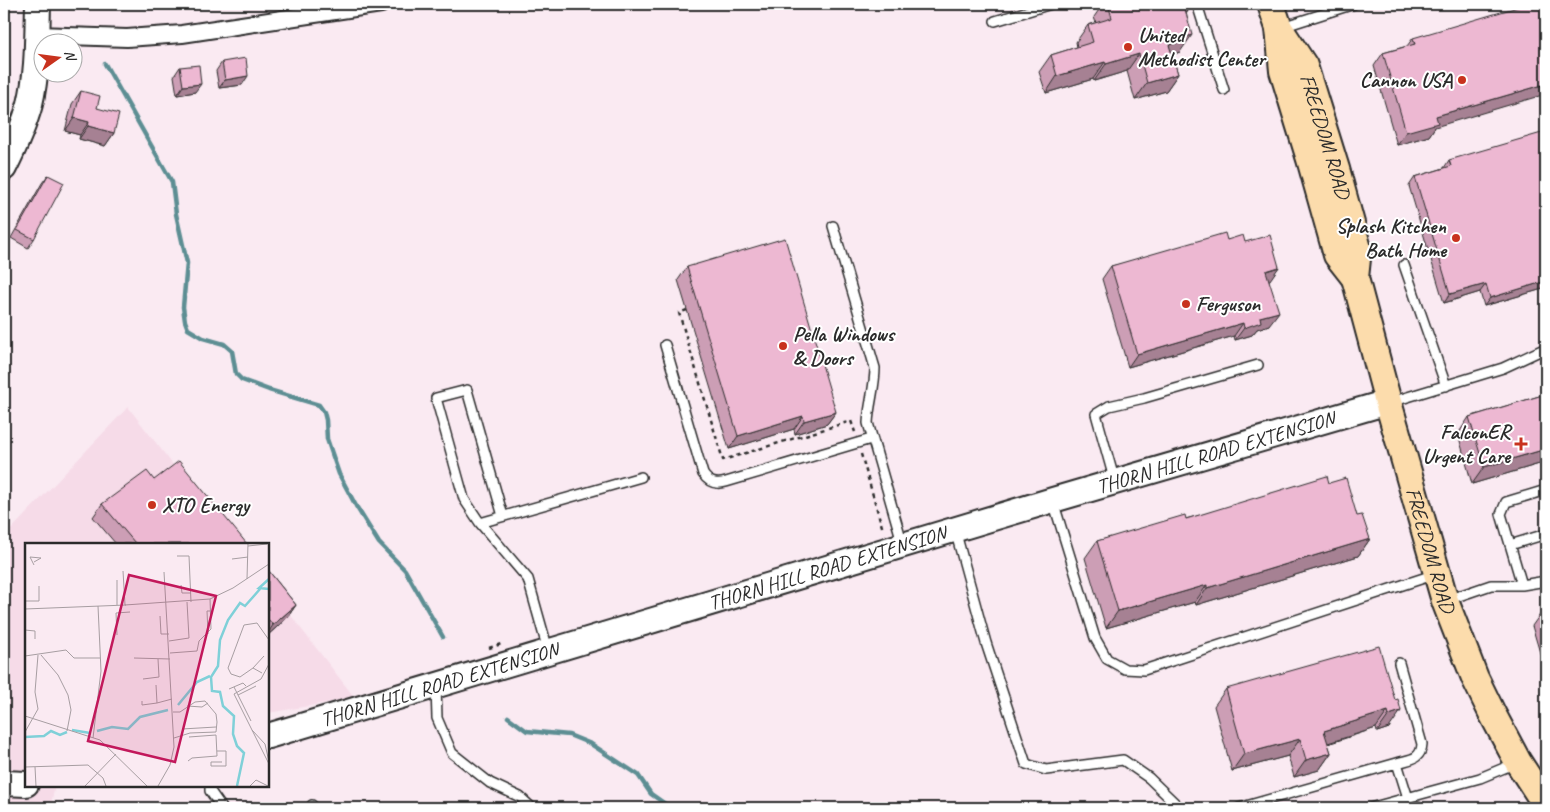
<svg xmlns="http://www.w3.org/2000/svg" width="1550" height="812" font-family="Caveat,sans-serif">
  <rect width="100%" height="100%" fill="#faeaf2"/>
  <filter id="ink" filterUnits="userSpaceOnUse"><feTurbulence type="fractalNoise" baseFrequency=".02" numOctaves="2"/><feDisplacementMap in="SourceGraphic" scale="10" xChannelSelector="R" yChannelSelector="G"/><feConvolveMatrix kernelMatrix="1 2 1 2 8 2 1 2 1" color-interpolation-filters="sRGB"/></filter>
  <g filter="url(#ink)">
    <!-- built -->
    <path fill="#f6dbe8" d="M 128,407 L 235,544 L 26,544 L 26,786 L 55,786 L 50,808 L 4,808 L 4,537 Z
      M 268,586 L 355,698 L 268,713 Z"/>
    <g fill="none" stroke-linecap="round" stroke-linejoin="round">
      <!-- stream -->
      <path stroke="#5d8e93" stroke-width="4.5" d="M 74,5 L 74,4
        M 105,64 L 172,182 L 176,214 L 187,263 L 183,307 L 185,321 L 188,329 L 203,338 L 224,344 L 232,351 L 236,374 L 242,380 L 269,390 L 319,405 L 324,412 L 326,420 L 327,439 L 339,474 L 356,506 L 379,543 L 405,570 L 443,637
        M 508,717 L 527,731 L 569,735 L 591,744 L 638,775 L 651,794 L 671,808"/>
      <!-- lane casing -->
      <g stroke="#2b2b2b" stroke-width="12">
        <path id="lane" d="M 1197,4 L 1224,90
          M 995,21 L 1051,4
          M 1282,27 L 1354,4
          M 833,226 L 875,368 C 875,387 869,404 868,423 L 903,545
          M 1404,265 L 1446,386
          M 665,345 L 703,474 C 709,483 716,485 726,482 L 871,439
          M 1391,402 L 1503,368 L 1546,348
          M 1115,482 L 1096,414 L 1109,406 L 1144,398 L 1258,365
          M 1053,501 L 1095,638 L 1107,659 L 1125,669 L 1144,670 L 1436,574
          M 480,523 L 464,499 L 436,398 L 467,390 L 503,516
          M 955,530 L 986,643 L 1026,764 L 1046,770 L 1123,760 L 1149,778 L 1180,808
          M 1510,545 L 1546,534
          M 1522,585 L 1501,514 L 1506,502 L 1546,490
          M 1447,600 L 1491,585 L 1522,585 L 1546,581
          M 548,650 L 528,579 L 480,523 L 641,477
          M 436,687 L 437,718 L 452,753 L 490,783 L 520,797 L 532,808
          M 1397,763 C 1410,759 1421,760 1422,744 L 1399,663
          M 210,786 L 210,791 L 222,808
          M 312,805 L 313,808
          M 1239,808 L 1397,763 L 1408,798
          M 1370,808 L 1480,778 L 1516,763"/>
      </g>
      <!-- street casing -->
      <g stroke="#2b2b2b" stroke-width="20">
        <path id="street" d="M 37,35 L 127,38 L 182,34 L 381,4"/>
      </g>
      <!-- secondary casing -->
      <g stroke="#2b2b2b" stroke-width="28">
        <g id="secondary">
          <path d="M 4,168 C 14,148 24,126 30,104 C 38,71 37,37 38,4"/>
          <path id="s1" d="M 268,736 L 1053,500 L 1388,402"/>
          <path d="M 4,783 L 26,784"/>
        </g>
      </g>
      <!-- primary casing -->
      <g stroke="#2b2b2b" stroke-width="30">
        <g id="primary">
          <path d="M 1271,4 L 1279,28 L 1283,71 L 1310,159 L 1337,255 L 1355,278"/>
          <path id="s2" d="M 1279,28 L 1304,66 L 1336,169 L 1358,249 L 1355,278 L 1388,402 L 1445,601 L 1475,678 L 1493,715 L 1518,762 L 1546,805"/>
        </g>
      </g>
      <!-- path -->
      <path stroke="#2b2b2b" stroke-width="2.5" stroke-dasharray="4 4" stroke-linecap="butt" d="M 687,310 L 679,313 L 723,460 L 851,421 L 855,432
        M 861,454 L 883,530
        M 489,648 L 504,643"/>
      <!-- lane -->
      <use href="#lane" stroke="#fff" stroke-width="9"/>
      <!-- street -->
      <use href="#street" stroke="#fff" stroke-width="16"/>
      <!-- secondary -->
      <use href="#secondary" stroke="#fff" stroke-width="24"/>
      <!-- primary -->
      <use href="#primary" stroke="#fcdcac" stroke-width="26"/>
    </g>
    <!-- wall -->
    <path fill="#cc9eb5" stroke="#2b2b2b" d="M 1103,4 L 1189,4 L 1190,8 L 1186,14 L 1180,52 L 1174,54 L 1172,56 L 1178,74 L 1166,91 L 1135,100 L 1127,71 L 1094,81 L 1093,79 L 1046,93 L 1039,72 L 1051,55 L 1077,47 L 1076,42 L 1088,25 L 1096,23 L 1094,17 Z
      M 1413,38 L 1435,127 L 1429,136 L 1397,145 L 1374,66 L 1383,53 L 1407,46 Z
      M 222,62 L 242,85 L 219,88 L 216,71 Z
      M 180,67 L 195,92 L 177,95 L 174,76 Z
      M 81,91 L 97,108 L 114,133 L 105,146 L 79,139 L 80,135 L 65,131 L 72,104 Z
      M 1449,160 L 1546,288 L 1484,306 L 1480,292 L 1444,303 L 1409,186 L 1415,177 L 1444,168 Z
      M 48,175 L 34,239 L 28,248 L 11,238 L 42,183 Z
      M 1227,240 L 1245,242 L 1279,267 L 1269,280 L 1269,325 L 1257,329 L 1252,335 L 1235,340 L 1234,336 L 1128,367 L 1102,279 L 1111,266 Z
      M 687,267 L 836,412 L 827,424 L 795,434 L 794,429 L 729,449 L 678,280 Z
      M 1546,394 L 1546,462 L 1472,484 L 1458,434 L 1469,417 Z
      M 154,480 L 247,544 L 116,544 L 93,517 L 102,504 Z
      M 1329,483 L 1357,516 L 1370,539 L 1358,556 L 1196,605 L 1195,602 L 1106,628 L 1085,558 L 1097,541 Z
      M 268,570 L 296,605 L 287,618 L 268,635 Z
      M 1544,609 L 1546,609 L 1546,673 L 1532,626 Z
      M 1226,689 L 1395,700 L 1389,728 L 1377,732 L 1376,728 L 1328,744 L 1331,753 L 1319,770 L 1294,777 L 1288,756 L 1232,771 L 1214,706 Z"/>
    <!-- shaded-wall -->
    <path fill="#a68193" stroke="#2b2b2b" d="M 1190,8 L 1178,25 L 1185,9 Z
      M 1192,35 L 1180,52 L 1174,54 L 1171,58 L 1169,45 L 1182,38 Z
      M 1139,54 L 1127,71 L 1094,81 L 1106,64 Z
      M 1105,62 L 1093,79 L 1046,93 L 1057,76 Z
      M 1178,74 L 1166,91 L 1135,100 L 1147,83 Z
      M 248,76 L 242,85 L 219,88 L 225,80 Z
      M 201,84 L 195,92 L 177,95 L 183,86 Z
      M 1546,84 L 1546,94 L 1435,127 L 1429,136 L 1397,145 L 1406,132 L 1436,116 Z
      M 74,118 L 89,122 L 80,135 L 65,131 Z
      M 88,126 L 114,133 L 105,146 L 79,139 Z
      M 1279,267 L 1270,280 L 1257,284 L 1266,271 Z
      M 1546,281 L 1546,288 L 1484,306 L 1490,298 Z
      M 1486,284 L 1480,292 L 1444,303 L 1450,294 Z
      M 1279,312 L 1269,325 L 1257,329 L 1252,335 L 1235,340 L 1244,328 L 1260,317 Z
      M 1243,323 L 1234,336 L 1128,367 L 1137,354 Z
      M 836,412 L 827,424 L 795,434 L 804,421 Z
      M 803,416 L 794,429 L 729,449 L 738,436 Z
      M 1546,449 L 1546,462 L 1472,484 L 1484,467 Z
      M 1370,539 L 1358,556 L 1196,605 L 1207,588 Z
      M 1207,585 L 1195,602 L 1106,628 L 1118,611 Z
      M 296,605 L 287,618 L 268,635 L 268,633 L 273,625 Z
      M 1388,711 L 1376,728 L 1312,748 L 1324,731 Z
      M 1401,711 L 1389,728 L 1377,732 L 1389,715 Z
      M 1300,739 L 1288,756 L 1232,771 L 1244,754 Z
      M 1331,753 L 1319,770 L 1294,777 L 1306,760 Z"/>
    <!-- building -->
    <path fill="#edb8d2" stroke="#2b2b2b" d="M 4,4 L 5,4 L 6,29 L 4,60 Z
      M 1108,4 L 1189,4 L 1190,8 L 1185,9 L 1192,35 L 1182,38 L 1183,41 L 1169,45 L 1178,74 L 1147,83 L 1139,54 L 1106,64 L 1105,62 L 1057,76 L 1051,55 L 1093,42 L 1088,25 L 1112,18 Z
      M 1528,4 L 1546,4 L 1546,84 L 1436,116 L 1438,123 L 1406,132 L 1383,53 L 1415,44 L 1413,38 Z
      M 246,58 L 248,76 L 225,80 L 222,62 Z
      M 199,65 L 201,84 L 183,86 L 180,67 Z
      M 81,91 L 100,96 L 97,108 L 119,114 L 114,133 L 88,126 L 89,122 L 74,118 Z
      M 1545,132 L 1546,137 L 1546,281 L 1490,298 L 1486,284 L 1450,294 L 1415,177 L 1451,166 L 1449,160 Z
      M 48,175 L 64,183 L 34,239 L 17,230 Z
      M 1225,233 L 1227,240 L 1243,235 L 1245,242 L 1270,235 L 1279,267 L 1266,271 L 1279,312 L 1260,317 L 1261,322 L 1244,328 L 1243,323 L 1137,354 L 1111,266 Z
      M 785,238 L 836,412 L 804,421 L 803,416 L 738,436 L 687,267 Z
      M 1546,394 L 1546,449 L 1484,467 L 1469,417 Z
      M 179,461 L 247,544 L 133,544 L 135,543 L 102,504 L 147,471 L 154,480 Z
      M 1327,476 L 1329,483 L 1346,478 L 1357,516 L 1362,515 L 1370,539 L 1207,588 L 1207,585 L 1118,611 L 1097,541 L 1185,515 L 1186,519 Z
      M 268,570 L 296,605 L 273,625 L 268,619 Z
      M 1379,646 L 1395,700 L 1398,699 L 1401,711 L 1389,715 L 1388,711 L 1324,731 L 1331,753 L 1306,760 L 1300,739 L 1244,754 L 1226,689 Z"/>
  </g>
  <!-- markers -->
  <g fill="#c8321e" stroke="#fff" stroke-width="2">
    <circle cx="1128" cy="47" r="5"/>
    <circle cx="1462" cy="80" r="5"/>
    <circle cx="1456" cy="238" r="5"/>
    <circle cx="1186" cy="304" r="5"/>
    <circle cx="783" cy="346" r="5"/>
    <path d="M1518.5 436.5h5v5h5v5h-5v5h-5v-5h-5v-5h5z"/>
    <circle cx="152" cy="505" r="5"/>
  </g>
  <g text-anchor="middle" stroke-width="4" stroke-linejoin="round" paint-order="stroke">
    <!-- poi labels -->
    <g font-size="21" font-weight="bold" fill="#2b2b2b" stroke="#fff" text-anchor="start">
      <text x="1138" y="42">United<tspan x="1138" dy="24">Methodist Center</tspan></text>
      <text x="1452" y="87" text-anchor="end">Cannon USA</text>
      <text x="1446" y="233" text-anchor="end">Splash Kitchen<tspan x="1446" dy="24">Bath Home</tspan></text>
      <text x="1196" y="311">Ferguson</text>
      <text x="793" y="341">Pella Windows<tspan x="793" dy="24">&amp; Doors</tspan></text>
      <text x="1510" y="439" text-anchor="end">FalconER<tspan x="1510" dy="24">Urgent Care</tspan></text>
      <text x="162" y="512">XTO Energy</text>
    </g>
    <!-- street labels -->
    <g font-size="21" fill="#2b2b2b" stroke="#fff">
      <text dy="7" stroke="none"><textPath href="#s2" startOffset="119">FREEDOM ROAD</textPath></text>
      <text dy="7" stroke="none"><textPath href="#s1" startOffset="989">THORN HILL ROAD EXTENSION</textPath></text>
      <text dy="7" stroke="none"><textPath href="#s2" startOffset="548">FREEDOM ROAD</textPath></text>
      <text dy="7" stroke="none"><textPath href="#s1" startOffset="584">THORN HILL ROAD EXTENSION</textPath></text>
      <text dy="7" stroke="none"><textPath href="#s1" startOffset="179">THORN HILL ROAD EXTENSION</textPath></text>
    </g>
  </g>
  <!-- overview -->
  <g transform="translate(25 543)">
    <rect width="244" height="244" fill="#faeaf2"/>
    <path fill="none" stroke="#7fd0d8" stroke-width="2.5" d="M 244,36 L 234,45 L 244,46M 153,162 L 172,139 L 185,133M 47,187 L 65,190M 72,188 L 87,184 L 103,186 L 115,174 L 143,167M 0,194 L 19,193 L 26,188 L 35,192 L 42,189M 212,243 L 219,210 L 212,203 L 208,191 L 209,173 L 198,163 L 195,149 L 187,148 L 186,134 L 193,123 L 195,97 L 203,77 L 215,60 L 220,63 L 235,46"/>
    <path fill="none" stroke="#a79ea2" stroke-width="1" d="M 223,3 L 242,1M 152,13 L 164,13 L 166,59M 207,16 L 223,14M 9,19 L 16,15 L 5,14 L 9,22M 98,28 L 100,62M 222,36 L 223,0M 92,37 L 92,62M 156,42 L 157,50 L 166,50M 0,58 L 14,58 L 14,43M 100,62 L 185,56 L 208,45 L 244,21M 0,66 L 101,62M 135,73 L 136,91 L 144,91M 0,87 L 10,88 L 10,96M 183,91 L 182,68 L 186,68M 92,92 L 91,70 L 105,69M 144,98 L 164,95 L 162,59M 145,110 L 172,108 L 174,98 L 186,86 L 185,56M 16,112 L 33,132 L 43,152 L 46,167 L 42,188M 0,113 L 41,107 L 49,115 L 75,115M 109,115 L 145,116M 244,121 L 236,136 L 209,151 L 244,221M 228,125 L 239,113M 237,130 L 228,125 L 215,134 L 206,131 L 203,125 L 219,82 L 232,80 L 244,97M 118,136 L 134,134 L 133,116M 131,142 L 132,160 L 147,156M 209,144 L 226,178M 204,146 L 218,140 L 221,143M 213,152 L 231,143M 117,158 L 117,162 L 132,160M 162,163 L 177,164 L 183,160M 148,169 L 155,169 L 170,159 L 180,158 L 191,171 L 192,179 L 191,189 L 165,190 L 149,195M 0,173 L 75,197 L 122,243M 157,186 L 191,184M 227,187 L 240,201 L 244,219M 0,189 L 13,166 L 10,149 L 13,112M 68,195 L 76,128 L 73,63M 192,208 L 201,208 L 201,223 L 186,223 L 186,219 L 197,219M 163,218 L 167,215 L 192,213 L 191,192 L 164,194M 0,224 L 63,222 L 78,235 L 81,243M 10,224 L 11,243M 60,243 L 91,211M 133,243 L 145,222 L 149,204 L 139,29M 225,243 L 231,237 L 243,243"/>
    <path fill="#c2185b" fill-opacity="0.15" stroke="#c2185b" stroke-width="2.5" d="M 104,32 L 191,53 L 150,219 L 63,198 Z"/>
    <rect width="244" height="244" fill="none" stroke="#2b2b2b" stroke-width="2.5"/>
  </g>
  <!-- margin -->
  <rect width="1550" height="812" fill="none" stroke="#fff" stroke-width="20"/>
  <rect x="10" y="10" width="1530" height="792" fill="none" stroke="#2b2b2b" stroke-width="2" filter="url(#ink)"/>
  <!-- north arrow -->
  <g transform="translate(58 58) rotate(76)"><circle r="24" fill="#ffffff" stroke="#aaaaaa"/>
  <path d="M0-4L9 19L0 12L-9 19Z" fill="#c8321e"/>
  <text y="-8" font-size="14" font-weight="bold" text-anchor="middle" fill="#2b2b2b">N</text>
  </g>
</svg>
